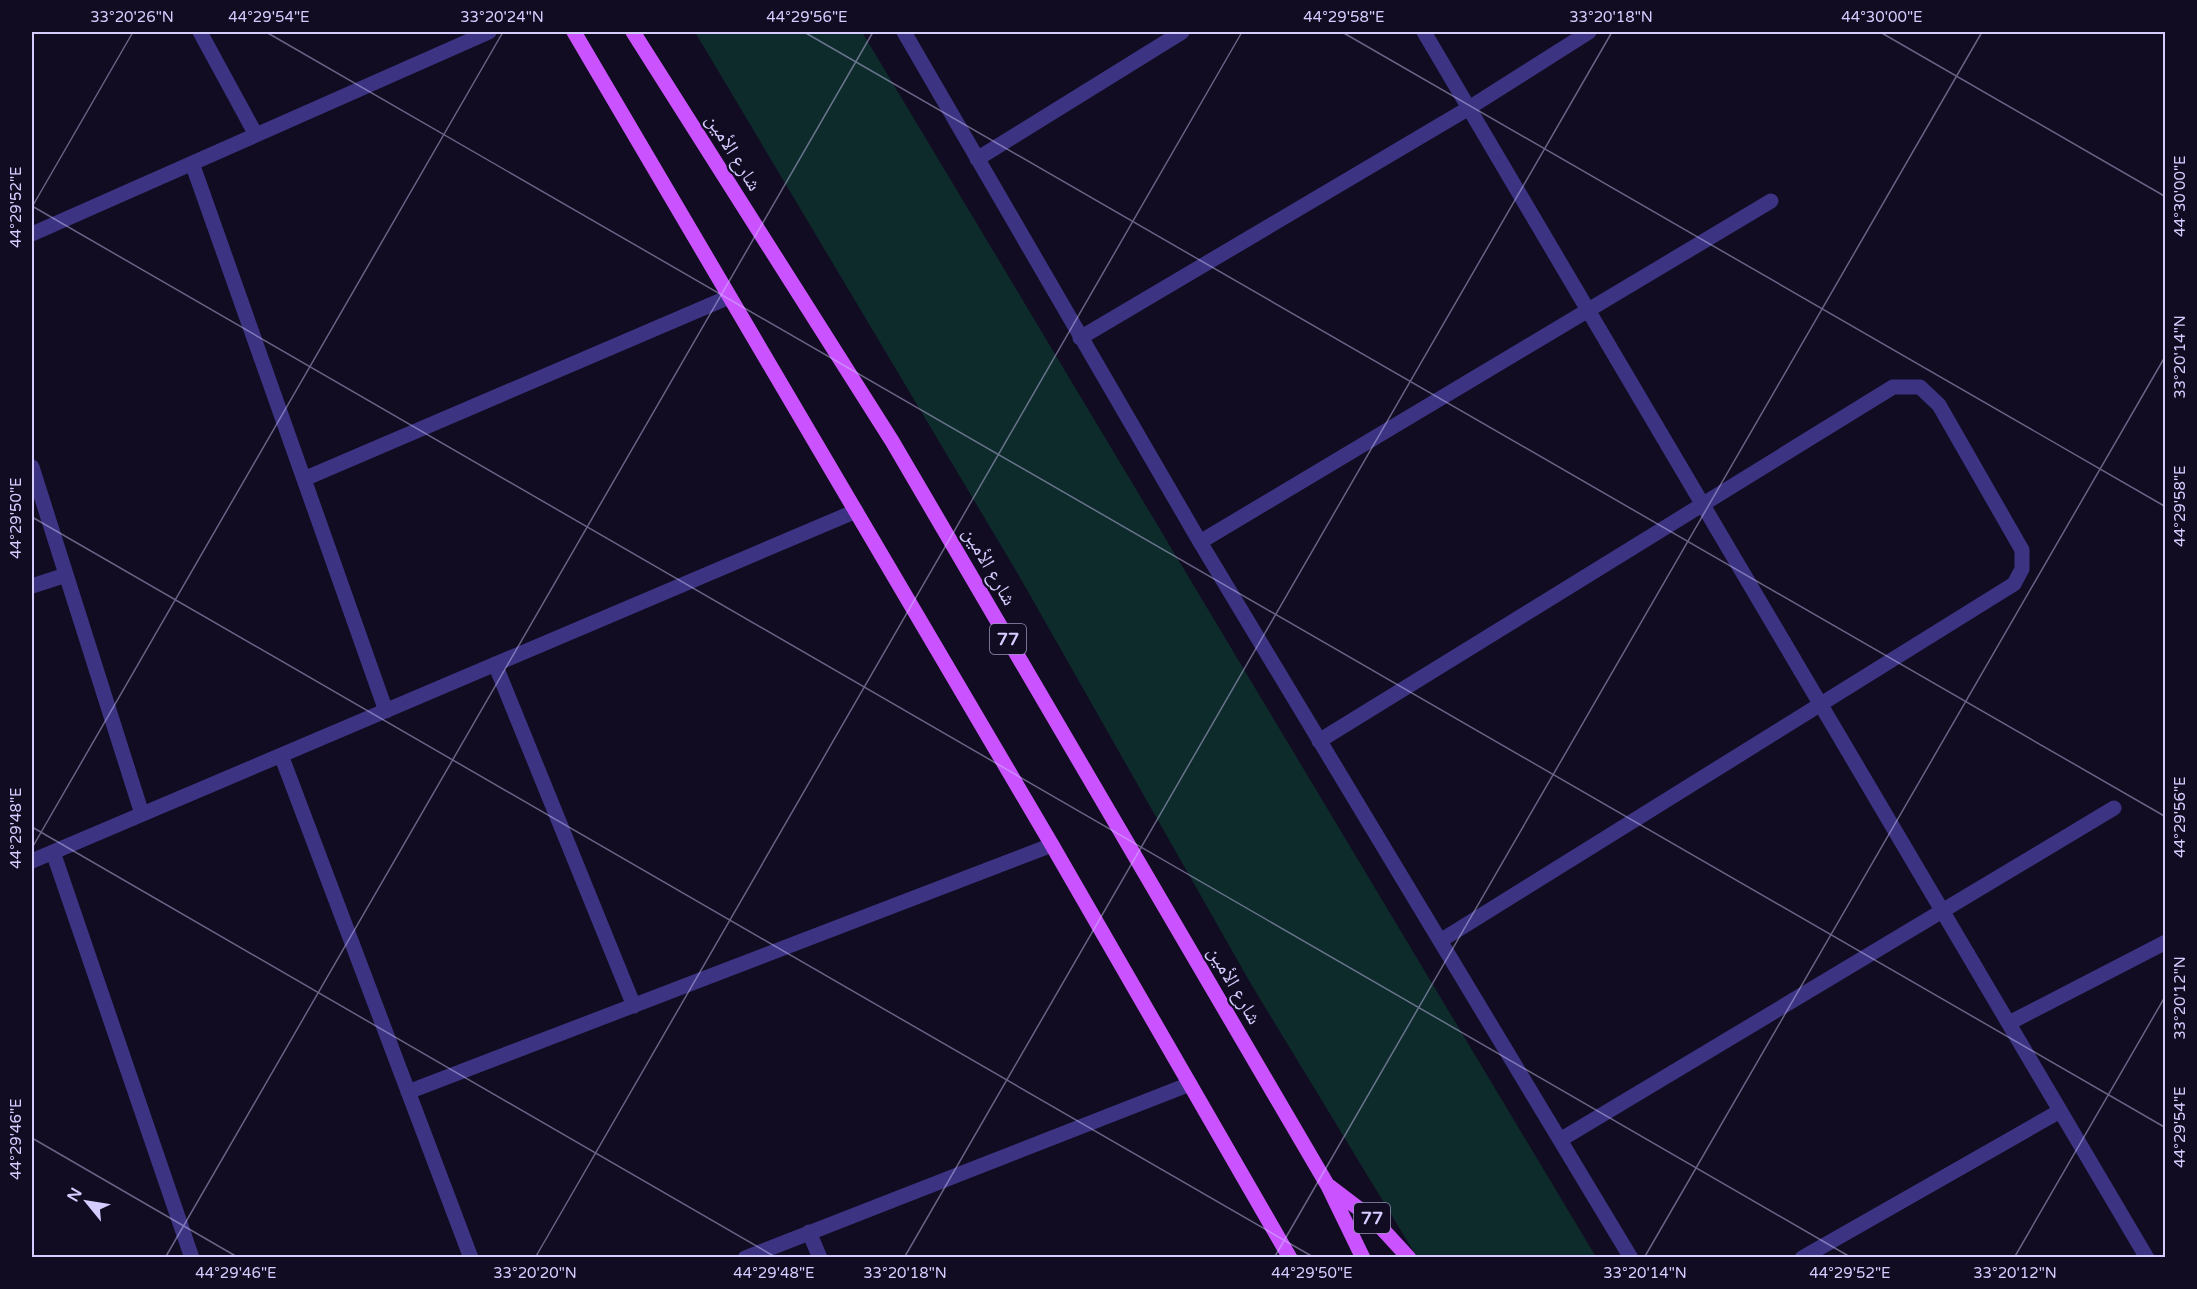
<svg xmlns="http://www.w3.org/2000/svg" width="2197" height="1289" font-family="'Varela Round','Noto Naskh Arabic',sans-serif">
  <rect width="100%" height="100%" fill="#110c21"/>
  <!-- green -->
  <path fill="#0e2b2c" d="M 695,32 L 862,32 L 1596,1257 L 1417,1257 L 1251,984 L 1018,574 Z"/>
  <g fill="none" stroke-linecap="round" stroke-linejoin="round">
    <!-- street -->
    <path stroke="#3c3483" stroke-width="15" d="M 200,32 L 256,135
      M 904,32 L 1200,542 L 1631,1258
      M 1424,32 L 2147,1258
      M 977,159 L 1182,32
      M 192,163 L 386,711
      M 32,234 L 489,32
      M 1080,338 L 1469,108 L 1589,32
      M 32,467 L 142,814
      M 304,479 L 729,297
      M 1200,542 L 1771,201
      M 32,586 L 66,575
      M 495,664 L 634,1006
      M 1319,741 L 1893,387 L 1920,387 L 1939,405 L 2022,550 L 2022,569 L 2014,584 L 1440,941
      M 281,755 L 471,1258
      M 53,852 L 192,1258
      M 32,861 L 856,511
      M 2009,1023 L 2166,942
      M 408,1092 L 1052,845
      M 1560,1140 L 2114,808
      M 809,1232 L 820,1258
      M 745,1258 L 1190,1084
      M 1802,1258 L 2060,1111"/>
    <!-- primary -->
    <path stroke="#ca53ff" stroke-width="15" d="M 574,32 L 1052,845 L 1290,1258
      M 633,32 L 892,441 L 1328,1186 L 1363,1258
      M 1329,1186 L 1375,1221 L 1409,1258"/>
  </g>
  <!-- ticks -->
  <path fill="none" stroke="#d5ccff" stroke-width="1.5" stroke-opacity="0.45" d="M 266,32 L 2166,1128M 804,32 L 2166,817M 1342,32 L 2166,507M 1880,32 L 2166,197M 32,206 L 1852,1258M 32,207 L 133,32M 32,517 L 1315,1258M 32,827 L 777,1258M 32,848 L 503,32M 32,1138 L 239,1258M 165,1258 L 873,32M 535,1258 L 1242,32M 904,1258 L 1612,32M 1274,1258 L 1982,32M 1644,1258 L 2166,355M 2014,1258 L 2166,995"/>
  <g text-anchor="middle" stroke-width="4.5" stroke-linejoin="round" paint-order="stroke">
    <!-- shield labels -->
    <g fill="#110c21" stroke="#9a92bc" stroke-width="1.5">
      <rect x="990" y="624" width="36" height="30" rx="4.5"/>
      <rect x="1354" y="1203" width="36" height="30" rx="4.5"/>
    </g>
    <g font-size="18" font-weight="bold" fill="#d5ccff">
      <text x="1008" y="645">77</text>
      <text x="1372" y="1224">77</text>
    </g>
    <!-- street labels -->
    <g font-size="20" fill="#d5ccff" stroke="#110c21">
      <text transform="translate(734 152) rotate(58)" y="7">شارع الأمين</text>
      <text transform="translate(990 566) rotate(60)" y="7">شارع الأمين</text>
      <text transform="translate(1235 985) rotate(60)" y="7">شارع الأمين</text>
    </g>
  </g>
  <!-- border -->
  <rect width="2197" height="1289" fill="none" stroke="#110c21" stroke-width="66"/>
  <!-- north arrow -->
  <g transform="translate(87 1202) rotate(300)" stroke="#110c21" stroke-width="4.5" paint-order="stroke">
  <path d="M0-4.5L10 22L0 15L-10 22Z" fill="#d5ccff"/>
  <text y="-9" font-size="16" font-weight="bold" text-anchor="middle" fill="#d5ccff">N</text>
  </g>
  <rect x="33" y="33" width="2131" height="1223" fill="none" stroke="#d5ccff" stroke-width="2"/>
  <g font-size="15" text-anchor="middle" fill="#d5ccff">
    <text x="132" y="22">33°20'26"N</text>
    <text x="269" y="22">44°29'54"E</text>
    <text x="502" y="22">33°20'24"N</text>
    <text x="807" y="22">44°29'56"E</text>
    <text x="1344" y="22">44°29'58"E</text>
    <text x="1611" y="22">33°20'18"N</text>
    <text x="1882" y="22">44°30'00"E</text>
    <text transform="translate(2180 196) rotate(-90)" y="5">44°30'00"E</text>
    <text transform="translate(16 207) rotate(-90)" y="5">44°29'52"E</text>
    <text transform="translate(2180 357) rotate(-90)" y="5">33°20'14"N</text>
    <text transform="translate(2180 506) rotate(-90)" y="5">44°29'58"E</text>
    <text transform="translate(16 518) rotate(-90)" y="5">44°29'50"E</text>
    <text transform="translate(2180 817) rotate(-90)" y="5">44°29'56"E</text>
    <text transform="translate(16 828) rotate(-90)" y="5">44°29'48"E</text>
    <text transform="translate(2180 998) rotate(-90)" y="5">33°20'12"N</text>
    <text transform="translate(2180 1127) rotate(-90)" y="5">44°29'54"E</text>
    <text transform="translate(16 1139) rotate(-90)" y="5">44°29'46"E</text>
    <text x="236" y="1278">44°29'46"E</text>
    <text x="535" y="1278">33°20'20"N</text>
    <text x="774" y="1278">44°29'48"E</text>
    <text x="905" y="1278">33°20'18"N</text>
    <text x="1312" y="1278">44°29'50"E</text>
    <text x="1645" y="1278">33°20'14"N</text>
    <text x="1850" y="1278">44°29'52"E</text>
    <text x="2015" y="1278">33°20'12"N</text>
  </g>
</svg>
